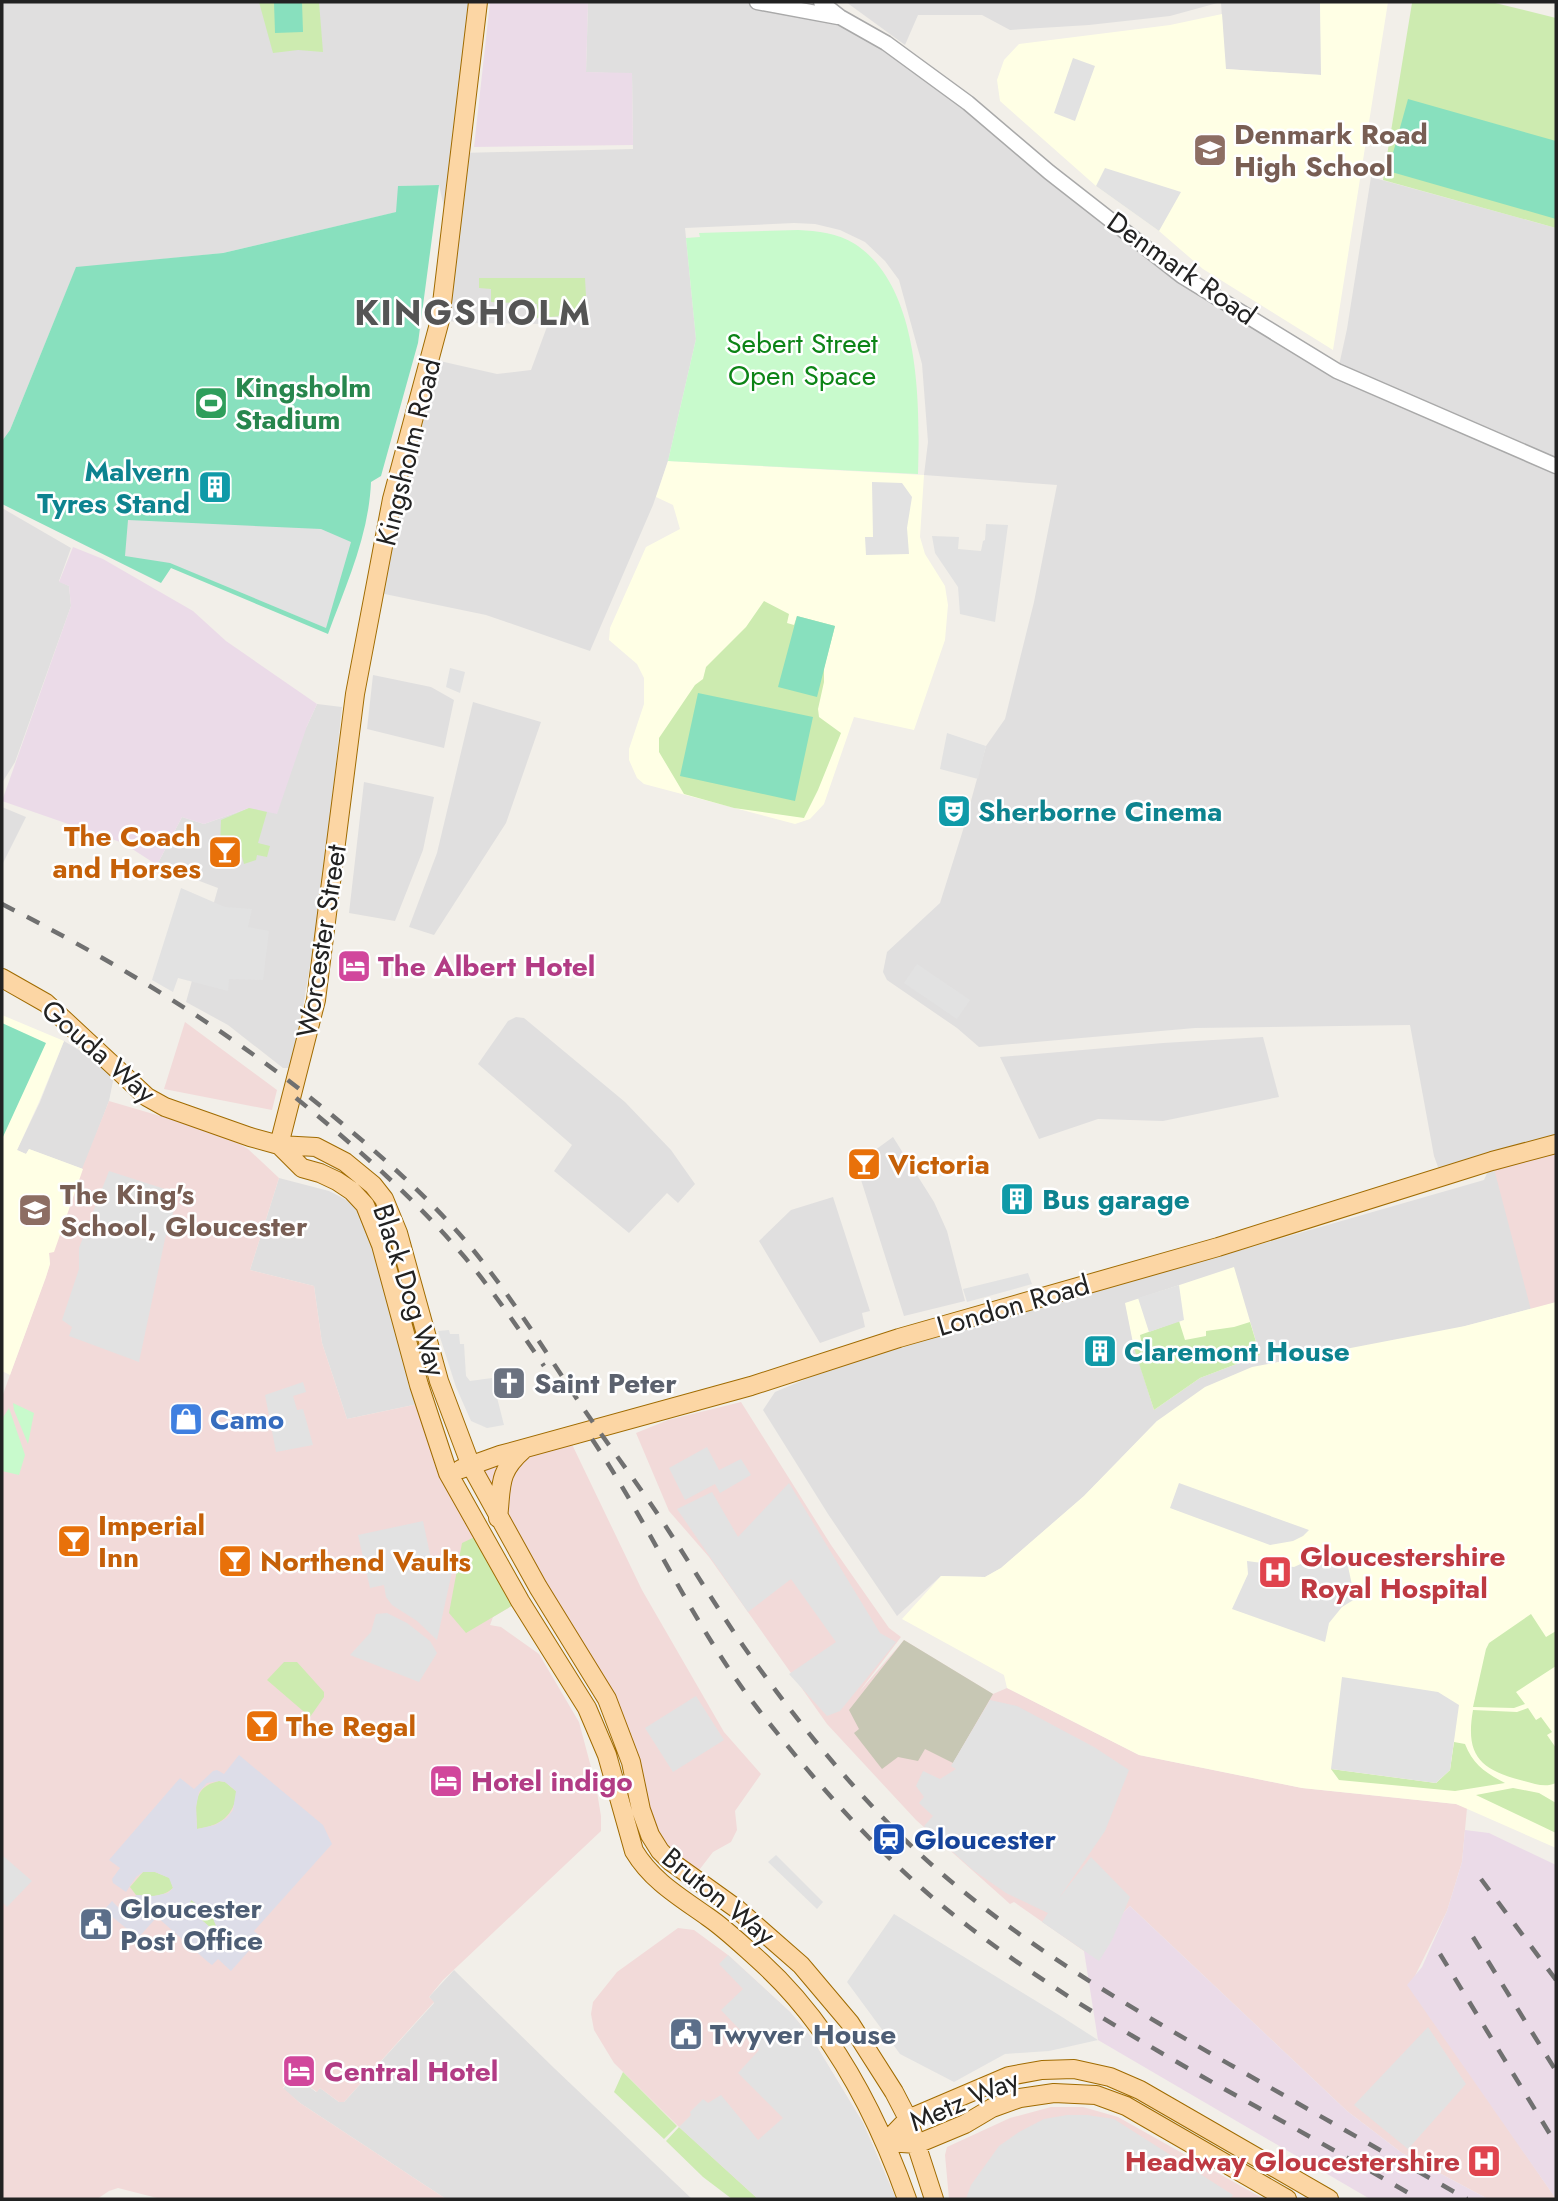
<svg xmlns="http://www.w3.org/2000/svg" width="1558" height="2201" font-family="Jost,sans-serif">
  <rect width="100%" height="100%" fill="#f2efe9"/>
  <!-- residential -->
  <path fill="#e0dfdf" d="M 2,2 L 478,2 L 460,153 L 633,149 L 632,74 L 586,72 L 588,2 L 757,2 L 860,28 L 1182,276 L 1338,370 L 1347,329 L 1371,177 L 1556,228 L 1556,1302 L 1465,1326 L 1157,1421 L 1084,1496 L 1001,1568 L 985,1577 L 941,1576 L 897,1616 L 828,1514 L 763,1410 L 775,1392 L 837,1366 L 1484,1180 L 1492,1162 L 1442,1178 L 1434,1156 L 1410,1025 L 1195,1028 L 979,1047 L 957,1028 L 887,980 L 883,972 L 887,952 L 940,903 L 963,830 L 986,746 L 1005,719 L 1034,602 L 1057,485 L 924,475 L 928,442 L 922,364 L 899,280 L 885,261 L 865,242 L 840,230 L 815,224 L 794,223 L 685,228 L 696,339 L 668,461 L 653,505 L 590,651 L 486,615 L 375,592 L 431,359 L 497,374 L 531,370 L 548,324 L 465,323 L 440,320 L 450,235 L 439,185 L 399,186 L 397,212 L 223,253 L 76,268 L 10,430 L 2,441 Z
    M 846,2 L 1320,2 L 1322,75 L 1225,69 L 1221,2 L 1170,16 L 1089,25 L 1010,30 L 982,15 L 918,15 L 905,45 Z
    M 2,508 L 71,548 L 59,581 L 69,586 L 71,606 L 15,762 L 2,783 Z
    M 373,675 L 431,687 L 454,700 L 444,748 L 367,729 Z
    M 473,702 L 541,722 L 506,823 L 434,935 L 409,927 L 437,853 Z
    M 317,704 L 342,707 L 322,894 L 300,1025 L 289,1068 L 283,1068 L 228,1025 L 186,1002 L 218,888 L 157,865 L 182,817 L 204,824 L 249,808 L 307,726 Z
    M 364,782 L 434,797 L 423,850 L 395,921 L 349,913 Z
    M 2,807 L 26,817 L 2,865 Z
    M 516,1017 L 524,1018 L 625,1102 L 671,1150 L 695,1184 L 678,1203 L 667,1193 L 629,1233 L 554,1171 L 572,1145 L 478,1064 L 508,1021 Z
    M 1263,1037 L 1279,1097 L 1163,1121 L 1098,1119 L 1039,1139 L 1000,1057 L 1163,1043 Z
    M 64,1041 L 100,1063 L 111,1074 L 113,1081 L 109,1101 L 83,1169 L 29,1149 L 26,1154 L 17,1150 L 40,1102 Z
    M 893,1137 L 934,1202 L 947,1231 L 965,1301 L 904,1316 L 856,1164 Z
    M 279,1178 L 329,1191 L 349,1201 L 362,1215 L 371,1233 L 418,1404 L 347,1419 L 322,1343 L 314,1286 L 250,1270 Z
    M 833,1197 L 870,1311 L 862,1313 L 865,1327 L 820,1343 L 759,1241 L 791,1210 Z
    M 454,1970 L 554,2068 L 692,2199 L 446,2199 L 300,2103 L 283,2089 L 294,2075 L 316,2092 L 320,2088 L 339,2102 L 344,2102 L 434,2003 L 429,1997 Z"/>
  <!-- commercial -->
  <path fill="#f2dad9" d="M 185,1022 L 277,1090 L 272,1110 L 164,1089 Z
    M 109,1101 L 225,1135 L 248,1149 L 279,1178 L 250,1270 L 314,1286 L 322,1343 L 347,1419 L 418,1404 L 520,1601 L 493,1617 L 490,1625 L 501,1627 L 539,1654 L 579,1722 L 596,1786 L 601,1816 L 601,1831 L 443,1980 L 429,1997 L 434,2002 L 344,2102 L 339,2102 L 320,2088 L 317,2092 L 294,2075 L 283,2088 L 300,2103 L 446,2199 L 161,2199 L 118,2188 L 109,2191 L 97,2199 L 2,2199 L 2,1397 L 45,1279 L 50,1264 L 49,1252 Z
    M 1556,1144 L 1556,1302 L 1531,1310 L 1492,1161 Z
    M 741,1402 L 831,1545 L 889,1628 L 901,1637 L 859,1692 L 904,1640 L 993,1694 L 1007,1688 L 1139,1755 L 1302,1788 L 1456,1804 L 1467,1808 L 1462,1862 L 1447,1911 L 1410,1986 L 1556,2199 L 1488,2199 L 1402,2153 L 1347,2111 L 1130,1906 L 1084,1951 L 1014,1902 L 1010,1904 L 916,1820 L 827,1724 L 709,1557 L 669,1511 L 636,1433 L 668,1420 Z
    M 568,1436 L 642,1590 L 724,1732 L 761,1774 L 735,1811 L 737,1830 L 731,1842 L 713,1852 L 693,1878 L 660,1851 L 607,1699 L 471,1466 Z
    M 678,1928 L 694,1930 L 728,1955 L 790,2012 L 811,2037 L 863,2123 L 896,2199 L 758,2199 L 679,2127 L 614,2063 L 594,2030 L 591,2014 L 593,2002 L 617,1972 Z
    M 1051,2107 L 1083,2107 L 1118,2117 L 1264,2199 L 949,2199 L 945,2155 L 947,2147 L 1010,2118 Z"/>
  <!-- industrial -->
  <path fill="#ebdbe8" d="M 490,2 L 588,2 L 586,72 L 632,73 L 633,145 L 474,147 Z
    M 73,547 L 103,559 L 193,611 L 226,641 L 317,704 L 307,726 L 277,814 L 249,808 L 204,824 L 182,817 L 157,865 L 123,843 L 2,801 L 71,606 L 69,586 L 59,582 Z
    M 1465,1830 L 1489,1833 L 1556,1865 L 1556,2199 L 1407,1985 L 1422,1967 L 1447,1911 L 1462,1862 Z
    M 1130,1906 L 1347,2111 L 1402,2153 L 1488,2199 L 1370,2199 L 1098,2040 L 1084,1951 Z"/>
  <!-- education -->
  <path fill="#ffffe5" d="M 1320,2 L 1388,2 L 1333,350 L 1203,269 L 1159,231 L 1096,186 L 1000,101 L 997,80 L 1004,60 L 1019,44 L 1170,25 L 1222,14 L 1226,69 L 1321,75 Z
    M 668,461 L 924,475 L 920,537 L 925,554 L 945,586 L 948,605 L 945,640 L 914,730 L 854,717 L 824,804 L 810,819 L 795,824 L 644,784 L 637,778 L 629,760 L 629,749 L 644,704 L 644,678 L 637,664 L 609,640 L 610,628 L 646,547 L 680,529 L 673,505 L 656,497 Z
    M 2,1015 L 64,1041 L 39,1102 L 17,1150 L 26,1154 L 29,1149 L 83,1169 L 54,1252 L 49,1253 L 50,1264 L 46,1277 L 10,1375 L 2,1371 Z
    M 1234,1267 L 1260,1355 L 1200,1378 L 1154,1410 L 1133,1343 L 1125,1303 Z
    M 1556,1302 L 1556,1848 L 1456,1804 L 1302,1788 L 1139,1755 L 1007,1688 L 1004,1675 L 902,1619 L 941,1576 L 985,1577 L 1001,1568 L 1084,1496 L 1157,1421 L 1205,1387 L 1252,1367 L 1465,1326 Z"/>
  <!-- construction -->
  <path fill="#c7c7b4" d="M 904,1640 L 993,1694 L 953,1763 L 925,1749 L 918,1761 L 898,1757 L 882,1769 L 854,1733 L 859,1729 L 849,1710 Z"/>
  <!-- grass -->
  <path fill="#cdebb0" d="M 259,2 L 319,2 L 323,52 L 298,50 L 273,53 Z
    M 1415,2 L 1491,2 L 1556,18 L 1556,228 L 1383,180 L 1412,3 Z
    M 479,278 L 585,278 L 587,314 L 537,318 L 537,304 L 491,302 L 491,289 L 479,288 Z
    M 764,601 L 789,614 L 787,623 L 794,625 L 797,616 L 835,626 L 824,668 L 824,682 L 818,709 L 819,717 L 841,733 L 818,790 L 804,818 L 734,808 L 684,794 L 659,752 L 659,738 L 695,685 L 703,679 L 706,667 L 746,627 Z
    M 249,808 L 267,812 L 258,843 L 270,846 L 267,857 L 257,855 L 256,860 L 244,864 L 242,857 L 239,856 L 240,849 L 220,846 L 221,820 Z
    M 1179,1321 L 1185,1340 L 1206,1336 L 1206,1331 L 1234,1327 L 1250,1322 L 1260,1355 L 1200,1378 L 1154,1410 L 1134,1348 L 1142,1345 L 1140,1335 Z
    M 481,1534 L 520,1601 L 466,1633 L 449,1613 L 462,1543 Z
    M 1531,1614 L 1546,1637 L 1556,1631 L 1556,1666 L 1516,1692 L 1525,1704 L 1514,1708 L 1473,1707 L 1486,1649 L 1489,1643 Z
    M 284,1662 L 297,1662 L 324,1692 L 324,1697 L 310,1717 L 267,1680 Z
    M 1528,1708 L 1536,1720 L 1541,1717 L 1552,1732 L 1547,1735 L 1556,1748 L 1556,1783 C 1545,1788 1536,1784 1524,1781 C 1480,1770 1465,1756 1473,1710 L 1517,1712 Z
    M 1454,1742 L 1465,1744 C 1473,1765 1486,1773 1505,1783 L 1455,1791 L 1339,1780 L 1331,1769 L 1436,1783 L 1450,1770 Z
    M 219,1781 L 225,1782 L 237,1792 C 234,1816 220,1826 197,1829 C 196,1806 192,1787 219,1781 Z
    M 1513,1788 L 1539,1793 L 1556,1803 L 1556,1833 L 1476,1795 Z
    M 143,1872 L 155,1872 L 170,1878 L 173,1888 C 164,1897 149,1897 136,1895 L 130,1887 Z
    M 128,1899 L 142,1911 L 123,1912 L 119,1906 Z
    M 192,1899 L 212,1916 L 221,1935 L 220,1936 L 197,1916 L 197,1909 L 189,1903 Z
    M 623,2072 L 677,2126 L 664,2139 L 614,2092 Z
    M 679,2127 L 758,2199 L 732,2199 L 703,2177 L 666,2141 Z"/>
  <!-- park -->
  <path fill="#c8facc" d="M 798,230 C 818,231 837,233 855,244 C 921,287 920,405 918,474 L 668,461 L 696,339 L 686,238 L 700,237 L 699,233 Z
    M 13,1403 L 34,1413 L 28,1444 L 14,1410 Z
    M 9,1408 L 25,1455 L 19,1475 L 2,1471 L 2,1419 Z"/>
  <!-- pitch -->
  <path fill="#88e0be" d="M 274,2 L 302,2 L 303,32 L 275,33 Z
    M 1408,99 L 1556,141 L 1556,219 L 1388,171 Z
    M 439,185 L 418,343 L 381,476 L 371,482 C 369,535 346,585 328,634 L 171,568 L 161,583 L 2,504 L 2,441 L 10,430 L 76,267 L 223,253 L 396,212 L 398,186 Z
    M 797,616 L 835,626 L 817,697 L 778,687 Z
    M 698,693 L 813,717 L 795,801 L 680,776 Z
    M 2,1023 L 46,1043 L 2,1139 Z"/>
  <!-- parking -->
  <path fill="#e2e2e2" d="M 1073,58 L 1095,66 L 1075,121 L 1054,113 Z
    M 1105,168 L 1181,192 L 1159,231 L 1096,186 Z
    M 872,482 L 902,483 L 912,497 L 907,528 L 909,554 L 866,555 L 865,537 L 873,537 Z
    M 128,520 L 321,529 L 351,542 L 326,628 L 170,563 L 125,556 Z
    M 986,524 L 1008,525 L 995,622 L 960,614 L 958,587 L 935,553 L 932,536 L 959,537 L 958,549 L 981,551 L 983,541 L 985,540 Z
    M 450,668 L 465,672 L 460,693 L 446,687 Z
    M 947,733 L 986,746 L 978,779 L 940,769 Z
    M 181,888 L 225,907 L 252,909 L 248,927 L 269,931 L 263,980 L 229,979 L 228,991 L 178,978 L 173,992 L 152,980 Z
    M 917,964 L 970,1000 L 957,1019 L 904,983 Z
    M 109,1171 L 171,1191 L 178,1197 L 165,1239 L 139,1362 L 69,1336 L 72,1327 L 62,1320 L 79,1269 L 79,1248 Z
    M 1028,1273 L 1032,1284 L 967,1302 L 963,1289 Z
    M 1179,1285 L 1184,1320 L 1149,1332 L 1138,1298 Z
    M 449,1330 L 450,1334 L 459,1334 L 460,1344 L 464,1344 L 466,1376 L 470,1381 L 492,1378 L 504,1425 L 487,1428 L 471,1421 L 456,1387 L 438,1331 Z
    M 303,1382 L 306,1392 L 293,1396 L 297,1410 L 303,1409 L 313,1445 L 276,1452 L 265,1395 Z
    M 707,1447 L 719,1470 L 741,1459 L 751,1475 L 720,1493 L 715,1484 L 685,1500 L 669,1468 Z
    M 789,1483 L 880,1633 L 896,1642 L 840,1711 L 827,1716 L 789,1674 L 836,1642 L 791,1579 L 748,1612 L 677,1509 L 712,1492 L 738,1537 Z
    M 1179,1483 L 1309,1530 L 1303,1536 L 1293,1541 L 1270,1545 L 1170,1508 Z
    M 423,1521 L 431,1559 L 456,1554 L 437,1640 L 417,1621 L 392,1605 L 386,1597 L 384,1585 L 370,1588 L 358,1535 Z
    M 1327,1552 L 1346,1557 L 1355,1599 L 1342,1607 L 1329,1623 L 1325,1642 L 1232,1609 L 1248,1574 L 1247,1561 L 1294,1567 Z
    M 387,1613 L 407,1623 L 430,1641 L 437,1653 L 419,1682 L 350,1655 L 371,1632 L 376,1614 Z
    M 1342,1677 L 1438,1692 L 1459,1705 L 1450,1770 L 1436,1783 L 1331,1769 Z
    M 696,1696 L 724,1740 L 673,1772 L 645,1728 Z
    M 990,1700 L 1017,1706 L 1094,1747 L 1129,1770 L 1105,1831 L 1059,1898 L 1091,1857 L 1130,1897 L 1112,1940 L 1099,1961 L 1042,1922 L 1048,1913 L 1006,1893 L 973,1870 L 924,1826 L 933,1816 L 919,1803 L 924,1797 L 916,1786 L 923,1771 L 940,1779 L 956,1769 L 951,1766 Z
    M 2,1855 L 32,1881 L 7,1907 L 2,1902 Z
    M 776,1855 L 823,1902 L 817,1909 L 768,1862 Z
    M 894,1914 L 1059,2015 L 1098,2040 L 1049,2051 L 1005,2054 L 954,2082 L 900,2054 L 847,1982 Z
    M 728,1955 L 790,2012 L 811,2037 L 863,2123 L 896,2199 L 758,2199 L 679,2127 L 691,2115 L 690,2112 L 703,2099 L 708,2103 L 721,2095 L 758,2140 L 783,2118 L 738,2073 L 759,2050 L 721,2010 L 743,1989 L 719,1964 Z
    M 1428,2027 L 1466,2084 L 1408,2149 L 1354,2105 Z
    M 1067,2115 L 1087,2115 L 1114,2119 L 1233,2195 L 1230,2199 L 966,2199 L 971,2185 L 999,2146 L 1019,2132 L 1044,2119 Z"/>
  <!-- plaza -->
  <path fill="#dddde8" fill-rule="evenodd" d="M 239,1755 L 323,1825 L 332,1844 L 254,1931 L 261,1937 L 231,1971 L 218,1959 L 212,1965 L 208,1962 L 157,1917 L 138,1938 L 104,1910 L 112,1901 L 123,1912 L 140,1912 L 141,1910 L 133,1902 L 136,1895 L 154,1896 L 168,1893 L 173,1888 L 169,1878 L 155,1872 L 143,1872 L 136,1877 L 126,1892 L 113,1883 L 112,1879 L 120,1868 L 109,1860 L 180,1778 L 194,1789 L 213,1771 L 217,1770 L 224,1774 ZM 219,1781 L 225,1782 L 236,1791 L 233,1810 L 227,1818 L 215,1825 L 197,1829 L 196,1807 L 199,1792 L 207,1783 ZM 191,1900 L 212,1916 L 220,1936 L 197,1916 L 197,1909 L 190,1903 Z"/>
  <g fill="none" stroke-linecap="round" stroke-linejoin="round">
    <!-- minor casing -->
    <g stroke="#a9a9a9" stroke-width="17">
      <path id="minor" d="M 757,2 L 838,17
        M 821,2 L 840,17 L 886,43 L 968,103 L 1049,172 L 1182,276 L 1337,371 L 1556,466"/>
    </g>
    <!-- major casing -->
    <g stroke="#a06b00" stroke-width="20">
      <path id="major" d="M 2,978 L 46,1003 L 147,1097 L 165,1107 L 250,1137 L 279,1145 L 316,1147 L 345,1162 L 373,1185 L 384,1199 L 398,1233 L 439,1381 L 471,1466 L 538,1587 L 607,1699 L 631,1762 L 641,1810 L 650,1835 L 660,1851 L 670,1861 L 737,1909 L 801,1965 L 850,2023 L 894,2092 L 908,2119 L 934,2199
        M 279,1145 L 302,1168 L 320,1173 L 337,1181 L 352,1191 L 365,1205 L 381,1245 L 419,1385 L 448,1473 L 520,1601 L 587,1708 L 607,1755 L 634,1851 C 652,1881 680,1897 708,1917 C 727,1930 744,1947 761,1962 C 830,2025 876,2112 907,2199
        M 279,1145 L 316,1000 L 355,694 L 392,499 L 440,320 L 478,2
        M 461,1469 L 500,1455 L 751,1386 L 899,1338 L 1218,1247 L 1492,1161 L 1556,1144
        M 498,1518 C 502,1486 497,1473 523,1450
        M 886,2142 L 908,2119 L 1009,2076 L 1042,2070 L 1074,2069 L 1110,2077 L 1140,2090 L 1329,2199
        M 886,2142 L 917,2144 L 965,2124 L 992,2108 L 1020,2098 L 1054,2093 L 1096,2095 L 1126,2106 L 1287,2199"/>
    </g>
    <!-- minor -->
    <use href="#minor" stroke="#fff" stroke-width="14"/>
    <!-- major -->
    <use href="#major" stroke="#fcd6a4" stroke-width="18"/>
    <!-- rail -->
    <path stroke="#707070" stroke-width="4.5" stroke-dasharray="14 14" stroke-linecap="butt" d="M 2,904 C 124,966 240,1037 345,1126 C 391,1164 436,1205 474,1251 C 512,1298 544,1349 577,1399 C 599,1432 623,1464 646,1497 C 680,1546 710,1598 744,1647 C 790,1712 841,1776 897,1832 C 989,1924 1104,1992 1215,2056 C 1299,2104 1383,2152 1467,2199
      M 296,1098 C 355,1146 412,1196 462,1254 C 492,1289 518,1328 544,1366
      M 592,1439 C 651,1527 693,1626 758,1709 C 813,1779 871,1846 939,1903 C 1025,1974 1122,2031 1219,2086 C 1286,2123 1353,2161 1419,2199
      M 1481,1879 L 1556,1980
      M 1473,1937 L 1556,2071
      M 1440,1954 L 1556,2144"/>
  </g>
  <!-- icons -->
  <defs>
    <g id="school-square" transform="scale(1.75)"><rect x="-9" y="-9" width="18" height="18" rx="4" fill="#8d6e63" stroke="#fff"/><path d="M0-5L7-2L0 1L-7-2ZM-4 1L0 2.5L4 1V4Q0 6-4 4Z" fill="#fff"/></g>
    <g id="stadium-square" transform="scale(1.75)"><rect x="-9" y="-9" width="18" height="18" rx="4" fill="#2e9e5b" stroke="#fff"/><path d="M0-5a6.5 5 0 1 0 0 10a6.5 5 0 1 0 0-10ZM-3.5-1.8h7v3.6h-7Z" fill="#fff"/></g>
    <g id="building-square" transform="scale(1.75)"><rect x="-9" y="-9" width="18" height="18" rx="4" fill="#0f9aa8" stroke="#fff"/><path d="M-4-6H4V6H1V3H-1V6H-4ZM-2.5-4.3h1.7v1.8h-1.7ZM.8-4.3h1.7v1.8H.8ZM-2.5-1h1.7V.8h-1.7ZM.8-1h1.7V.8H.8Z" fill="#fff"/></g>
    <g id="theatre-square" transform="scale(1.75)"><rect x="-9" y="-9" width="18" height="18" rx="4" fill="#0f9aa8" stroke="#fff"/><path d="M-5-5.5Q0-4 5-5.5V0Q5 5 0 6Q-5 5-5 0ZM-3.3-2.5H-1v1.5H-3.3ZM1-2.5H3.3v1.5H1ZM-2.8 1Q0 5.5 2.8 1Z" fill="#fff"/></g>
    <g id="bar-square" transform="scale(1.75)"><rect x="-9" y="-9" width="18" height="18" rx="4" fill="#e8710a" stroke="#fff"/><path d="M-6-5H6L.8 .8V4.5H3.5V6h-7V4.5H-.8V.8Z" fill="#fff"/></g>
    <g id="hotel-square" transform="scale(1.75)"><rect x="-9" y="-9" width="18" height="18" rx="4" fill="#d1479c" stroke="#fff"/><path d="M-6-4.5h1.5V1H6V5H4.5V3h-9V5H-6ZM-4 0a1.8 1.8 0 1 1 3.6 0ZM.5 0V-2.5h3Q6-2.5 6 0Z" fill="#fff"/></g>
    <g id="church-square" transform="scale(1.75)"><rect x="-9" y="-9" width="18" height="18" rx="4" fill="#6b7280" stroke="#fff"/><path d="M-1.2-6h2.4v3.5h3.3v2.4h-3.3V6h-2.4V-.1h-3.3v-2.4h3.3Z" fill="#fff"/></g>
    <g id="shop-square" transform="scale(1.75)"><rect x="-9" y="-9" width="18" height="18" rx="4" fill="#3f7fe0" stroke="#fff"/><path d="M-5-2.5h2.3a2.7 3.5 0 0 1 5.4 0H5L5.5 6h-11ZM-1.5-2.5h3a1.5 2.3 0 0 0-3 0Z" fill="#fff"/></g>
    <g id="hospital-square" transform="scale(1.75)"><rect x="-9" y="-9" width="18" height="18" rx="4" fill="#e0444e" stroke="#fff"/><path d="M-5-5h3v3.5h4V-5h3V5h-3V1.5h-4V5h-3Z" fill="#fff"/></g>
    <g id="station-square" transform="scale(1.75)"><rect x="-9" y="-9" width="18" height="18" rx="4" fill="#1a4fb4" stroke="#fff"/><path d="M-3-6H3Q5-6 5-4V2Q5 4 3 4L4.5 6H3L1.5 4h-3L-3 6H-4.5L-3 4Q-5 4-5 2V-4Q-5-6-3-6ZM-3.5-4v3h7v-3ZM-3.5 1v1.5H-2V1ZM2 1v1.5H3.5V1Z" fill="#fff"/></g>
    <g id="civic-square" transform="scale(1.75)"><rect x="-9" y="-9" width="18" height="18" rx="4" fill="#5c6f8a" stroke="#fff"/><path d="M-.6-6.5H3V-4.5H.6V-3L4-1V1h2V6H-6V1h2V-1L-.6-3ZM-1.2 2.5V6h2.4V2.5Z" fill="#fff"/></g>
  </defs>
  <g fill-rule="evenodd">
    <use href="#school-square" x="1210" y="150"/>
    <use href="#stadium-square" x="211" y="403"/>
    <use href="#building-square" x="215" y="487"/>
    <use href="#theatre-square" x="954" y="811"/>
    <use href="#bar-square" x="225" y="852"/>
    <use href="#hotel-square" x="354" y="966"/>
    <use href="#bar-square" x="864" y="1164"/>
    <use href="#building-square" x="1017" y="1199"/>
    <use href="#school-square" x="35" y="1210"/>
    <use href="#building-square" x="1100" y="1351"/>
    <use href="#church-square" x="509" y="1383"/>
    <use href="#shop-square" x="186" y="1419"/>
    <use href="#bar-square" x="74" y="1541"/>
    <use href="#bar-square" x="235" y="1561"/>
    <use href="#hospital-square" x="1275" y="1572"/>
    <use href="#bar-square" x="262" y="1726"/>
    <use href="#hotel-square" x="446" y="1781"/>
    <use href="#station-square" x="889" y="1839"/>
    <use href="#civic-square" x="96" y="1924"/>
    <use href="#civic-square" x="686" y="2034"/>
    <use href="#hotel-square" x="299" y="2071"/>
    <use href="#hospital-square" x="1484" y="2161"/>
  </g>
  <g text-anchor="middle" stroke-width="5" stroke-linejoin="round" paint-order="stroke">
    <!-- education labels -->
    <g font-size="28" font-weight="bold" fill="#785e54" stroke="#fff" text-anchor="start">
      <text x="1234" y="144">Denmark Road<tspan x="1234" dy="32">High School</tspan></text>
      <text x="60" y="1204">The King's<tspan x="60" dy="32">School, Gloucester</tspan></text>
    </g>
    <!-- street labels -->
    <g font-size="28" fill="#222" stroke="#fff">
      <text transform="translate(1182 268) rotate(35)" y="10">Denmark Road</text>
      <text transform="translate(408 452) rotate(-76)" y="10">Kingsholm Road</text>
      <text transform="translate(321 941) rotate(-81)" y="10">Worcester Street</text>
      <text transform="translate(99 1051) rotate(41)" y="10">Gouda Way</text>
      <text transform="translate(410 1290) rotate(72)" y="10">Black Dog Way</text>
      <text transform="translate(1013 1305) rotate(-16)" y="10">London Road</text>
      <text transform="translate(719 1896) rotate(39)" y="10">Bruton Way</text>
      <text transform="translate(964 2100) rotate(-23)" y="10">Metz Way</text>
    </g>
    <!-- park labels -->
    <g font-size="28" fill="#0c8416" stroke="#fff">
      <text x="802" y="353">Sebert Street<tspan x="802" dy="32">Open Space</tspan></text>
    </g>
    <!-- leisure labels -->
    <g font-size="28" font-weight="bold" fill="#27864d" stroke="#fff" text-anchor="start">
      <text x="235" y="397">Kingsholm<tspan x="235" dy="32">Stadium</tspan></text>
    </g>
    <!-- culture labels -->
    <g font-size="28" font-weight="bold" fill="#0d838f" stroke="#fff" text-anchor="start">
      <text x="190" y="481" text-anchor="end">Malvern<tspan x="190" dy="32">Tyres Stand</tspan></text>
      <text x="978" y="821">Sherborne Cinema</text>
      <text x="1042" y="1209">Bus garage</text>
      <text x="1124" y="1361">Claremont House</text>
    </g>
    <!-- food labels -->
    <g font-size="28" font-weight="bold" fill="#c56008" stroke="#fff" text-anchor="start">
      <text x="201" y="846" text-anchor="end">The Coach<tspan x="201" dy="32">and Horses</tspan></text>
      <text x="888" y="1174">Victoria</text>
      <text x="98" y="1535">Imperial<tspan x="98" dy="32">Inn</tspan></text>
      <text x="260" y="1571">Northend Vaults</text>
      <text x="286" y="1736">The Regal</text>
    </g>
    <!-- hotel labels -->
    <g font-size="28" font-weight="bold" fill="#b23c85" stroke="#fff" text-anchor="start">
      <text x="378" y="976">The Albert Hotel</text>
      <text x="471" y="1791">Hotel indigo</text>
      <text x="324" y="2081">Central Hotel</text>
    </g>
    <!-- worship labels -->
    <g font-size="28" font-weight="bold" fill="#5b616d" stroke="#fff" text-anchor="start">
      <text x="534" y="1393">Saint Peter</text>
    </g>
    <!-- shop labels -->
    <g font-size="28" font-weight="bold" fill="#366cbe" stroke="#fff" text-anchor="start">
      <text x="210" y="1429">Camo</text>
    </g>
    <!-- health labels -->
    <g font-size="28" font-weight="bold" fill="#be3a42" stroke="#fff" text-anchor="start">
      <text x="1300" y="1566">Gloucestershire<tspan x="1300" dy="32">Royal Hospital</tspan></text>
      <text x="1460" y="2171" text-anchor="end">Headway Gloucestershire</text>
    </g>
    <!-- transit labels -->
    <g font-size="28" font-weight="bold" fill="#164399" stroke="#fff" text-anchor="start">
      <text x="914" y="1849">Gloucester</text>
    </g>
    <!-- service labels -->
    <g font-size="28" font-weight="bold" fill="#4e5e75" stroke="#fff" text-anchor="start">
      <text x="120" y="1918">Gloucester<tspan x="120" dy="32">Post Office</tspan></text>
      <text x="710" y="2044">Twyver House</text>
    </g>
    <!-- district labels -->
    <g font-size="35" font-weight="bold" letter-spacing="2" fill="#555" stroke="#fff">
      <text x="473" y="325">KINGSHOLM</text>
    </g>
  </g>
  <!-- border -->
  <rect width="1558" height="2201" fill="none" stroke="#222222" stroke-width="7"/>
</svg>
